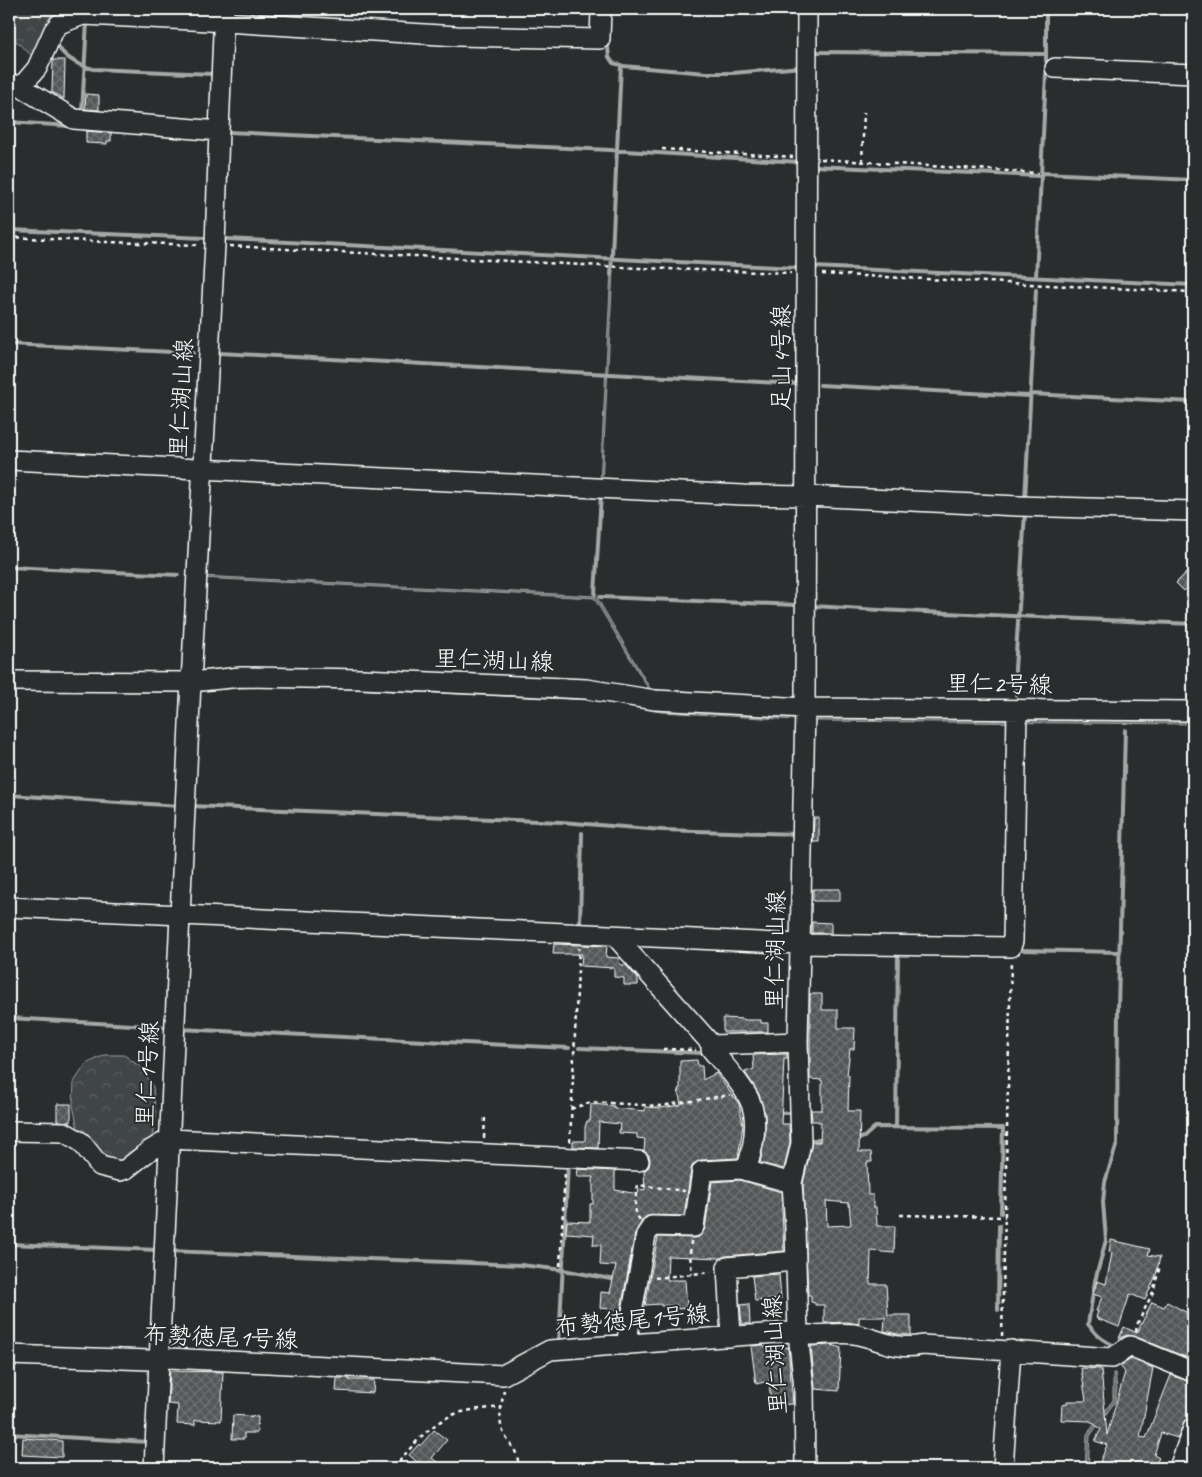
<svg xmlns="http://www.w3.org/2000/svg" width="1202" height="1477" font-family="Caveat,'Klee One',sans-serif">
  <defs>
    <pattern id="forest-crowns" width="20" height="18" patternUnits="userSpaceOnUse" patternTransform="scale(1.25)"><rect width="20" height="18" fill="#414445"/><path d="M2 6a3 3 0 1 1 6 0M12 15a3 3 0 1 1 6 0" fill="none" stroke="#5e6061"/></pattern>
    <pattern id="water-waves" width="16" height="10" patternUnits="userSpaceOnUse" patternTransform="scale(1.25)"><rect width="16" height="10" fill="#6a6c6d"/><path d="M0 5q4-4 8 0t8 0" fill="none" stroke="#808283"/></pattern>
    <pattern id="building-cross-hatch" width="8" height="8" patternUnits="userSpaceOnUse" patternTransform="scale(1.25)"><rect width="8" height="8" fill="#555758"/><path d="M0 0l8 8M0 8l8-8" fill="none" stroke="#6e7071"/></pattern>
  </defs>
  <rect width="100%" height="100%" fill="#2a2d2e"/>
  <filter id="ink" filterUnits="userSpaceOnUse"><feTurbulence type="fractalNoise" baseFrequency=".02" numOctaves="2"/><feDisplacementMap in="SourceGraphic" scale="10" xChannelSelector="R" yChannelSelector="G"/><feConvolveMatrix kernelMatrix="1 2 1 2 8 2 1 2 1" color-interpolation-filters="sRGB"/></filter>
  <g filter="url(#ink)">
    <!-- forest -->
    <path fill="url(#forest-crowns)" stroke="#a0a2a2" d="M 9,9 L 42,9 L 55,21 L 36,60 L 9,34 Z
      M 105,1055 L 124,1055 L 142,1068 L 153,1087 L 156,1117 L 151,1141 L 123,1163 L 107,1161 L 86,1141 L 78,1129 L 73,1105 L 74,1082 L 86,1064 Z"/>
    <!-- water -->
    <path fill="url(#water-waves)" stroke="#a6a7a7" d="M 611,270 L 613,270 L 602,483 L 600,483 Z
      M 201,576 L 596,596 L 654,695 L 652,695 L 594,598 L 201,578 Z
      M 262,683 L 1193,719 L 1193,724 L 813,721 L 661,712 L 591,700 L 346,689 L 257,687 L 173,692 L 9,691 L 9,687 Z
      M 1113,1373 L 1115,1373 L 1117,1388 L 1115,1402 L 1090,1436 L 1088,1468 L 1085,1468 L 1087,1434 L 1113,1400 Z"/>
    <g fill="none" stroke-linecap="round" stroke-linejoin="round">
      <!-- stream -->
      <path stroke="#a6a7a7" stroke-width="4" d="M 607,39 L 609,57 L 613,63 L 621,65 L 611,275
        M 56,43 C 63,57 78,65 93,69 L 213,74
        M 813,52 L 1043,54
        M 1046,61 L 1046,9
        M 623,66 L 706,73 L 733,73 L 802,67
        M 82,113 L 87,20
        M 9,122 L 70,126
        M 228,132 L 610,150 L 799,162
        M 813,166 L 1041,176
        M 1043,173 L 1193,180
        M 9,230 L 205,238
        M 227,239 L 796,268
        M 814,267 L 1193,285
        M 1036,277 L 1046,74
        M 9,344 L 193,353
        M 219,353 L 798,384
        M 820,385 L 1030,396
        M 1030,394 L 1193,402
        M 1025,500 L 1036,290
        M 9,567 L 178,575
        M 595,594 L 601,494
        M 600,597 L 797,605
        M 814,606 L 879,610 L 1193,624
        M 1016,695 L 1015,669 L 1025,513
        M 9,795 L 180,806
        M 191,806 L 561,822 L 662,830 L 796,834
        M 580,926 L 582,833
        M 1019,950 L 1120,952
        M 9,1018 L 167,1027
        M 180,1029 L 569,1048
        M 579,1048 L 702,1053
        M 778,1113 L 794,1113
        M 896,1127 L 898,953
        M 807,1140 L 823,1140
        M 855,1140 L 864,1137 L 875,1127 L 1003,1128 L 1001,1213
        M 9,1244 L 158,1250
        M 169,1251 L 521,1265 L 563,1270 L 616,1280
        M 998,1310 L 999,1225
        M 559,1343 L 568,1163
        M 1117,1347 C 1104,1341 1096,1336 1088,1324 L 1095,1281 L 1106,1240 L 1103,1202 L 1105,1182 L 1117,1143 L 1118,1008 L 1125,730
        M 9,1434 L 149,1442"/>
    </g>
    <!-- building -->
    <path fill="url(#building-cross-hatch)" stroke="#fff" fill-rule="evenodd" d="M 53,60 L 65,60 L 64,99 L 52,92 Z
      M 86,94 L 99,95 L 99,110 L 85,109 Z
      M 86,131 L 111,133 L 111,141 L 107,141 L 107,144 L 86,143 Z
      M 1193,566 L 1193,582 L 1184,591 L 1176,583 Z
      M 814,818 L 819,818 L 819,842 L 813,842 Z
      M 813,889 L 840,889 L 840,901 L 813,901 Z
      M 812,922 L 831,923 L 831,933 L 812,933 Z
      M 554,944 L 607,946 L 606,957 L 619,958 L 620,965 L 626,965 L 638,979 L 638,985 L 624,985 L 624,978 L 614,977 L 614,968 L 581,966 L 582,954 L 553,954 Z
      M 810,994 L 822,994 L 822,1010 L 838,1010 L 838,1028 L 855,1028 L 854,1049 L 850,1049 L 847,1075 L 849,1075 L 848,1111 L 860,1111 L 859,1152 L 871,1152 L 872,1162 L 867,1162 L 868,1195 L 873,1195 L 873,1207 L 876,1207 L 877,1226 L 895,1226 L 894,1253 L 871,1251 L 870,1284 L 886,1284 L 888,1315 L 911,1315 L 911,1335 L 898,1334 L 884,1331 L 885,1317 L 859,1317 L 859,1324 L 846,1322 L 824,1323 L 824,1305 L 815,1305 L 815,1303 L 811,1302 L 811,1295 L 808,1295 L 803,1184 L 812,1142 L 820,1142 L 821,1122 L 818,1122 L 818,1121 L 812,1121 L 811,1110 L 822,1110 L 822,1080 L 810,1079 ZM 826,1201 L 849,1203 L 851,1225 L 827,1226 Z
      M 723,1018 L 744,1019 L 744,1020 L 761,1020 L 761,1023 L 768,1023 L 768,1032 L 723,1032 Z
      M 787,1054 L 787,1059 L 784,1059 L 781,1124 L 789,1124 L 790,1142 L 784,1169 L 760,1163 L 765,1136 L 765,1114 L 759,1094 L 745,1072 L 754,1069 L 753,1055 Z
      M 697,1060 L 698,1066 L 702,1066 L 703,1080 L 716,1073 L 739,1104 L 743,1125 L 738,1158 L 701,1160 L 693,1164 L 691,1169 L 684,1216 L 652,1215 L 647,1216 L 643,1219 L 635,1233 L 621,1310 L 600,1308 L 601,1292 L 610,1293 L 616,1266 L 600,1265 L 601,1245 L 593,1245 L 594,1235 L 566,1233 L 567,1221 L 590,1222 L 590,1204 L 593,1204 L 593,1177 L 577,1177 L 578,1169 L 615,1171 L 615,1190 L 638,1194 L 639,1189 L 645,1190 L 644,1171 L 649,1167 L 650,1161 L 649,1155 L 644,1151 L 645,1139 L 637,1138 L 637,1134 L 619,1133 L 620,1124 L 599,1122 L 598,1148 L 573,1147 L 573,1141 L 585,1141 L 585,1127 L 587,1121 L 590,1121 L 591,1104 L 614,1106 L 614,1108 L 645,1111 L 645,1107 L 660,1108 L 681,1105 L 678,1089 L 680,1088 L 680,1061 Z
      M 57,1104 L 71,1104 L 71,1122 L 57,1121 Z
      M 740,1180 L 781,1192 L 784,1251 L 726,1256 L 720,1258 L 668,1256 L 667,1280 L 685,1280 L 687,1308 L 677,1309 L 677,1305 L 661,1306 L 661,1304 L 645,1305 L 658,1237 L 694,1238 L 699,1237 L 705,1229 L 712,1182 Z
      M 1111,1240 L 1150,1249 L 1148,1255 L 1160,1257 L 1156,1275 L 1145,1300 L 1130,1294 L 1119,1327 L 1096,1318 L 1098,1311 L 1096,1311 L 1102,1297 L 1093,1294 L 1097,1281 L 1106,1284 L 1112,1253 L 1109,1252 Z
      M 779,1274 L 781,1299 L 755,1301 L 752,1276 Z
      M 1152,1302 L 1164,1307 L 1167,1302 L 1193,1316 L 1193,1360 L 1134,1336 L 1128,1335 L 1119,1338 L 1124,1327 L 1137,1333 Z
      M 749,1304 L 750,1324 L 742,1324 L 740,1305 Z
      M 763,1345 L 764,1347 L 780,1346 L 780,1348 L 788,1347 L 793,1404 L 771,1405 L 769,1381 L 756,1384 L 751,1346 Z
      M 832,1345 L 841,1348 L 839,1391 L 815,1389 L 811,1346 Z
      M 1131,1359 L 1153,1368 L 1140,1437 L 1146,1438 L 1171,1375 L 1193,1383 L 1193,1417 L 1185,1420 L 1178,1438 L 1161,1433 L 1154,1455 L 1159,1458 L 1153,1468 L 1107,1468 L 1110,1465 L 1100,1462 L 1107,1445 L 1095,1441 L 1101,1429 L 1090,1421 L 1061,1420 L 1062,1405 L 1067,1404 L 1067,1401 L 1086,1401 L 1081,1368 L 1101,1369 L 1107,1435 L 1125,1372 L 1120,1366 Z
      M 170,1371 L 223,1372 L 221,1421 L 195,1420 L 195,1425 L 177,1424 L 178,1405 L 168,1404 Z
      M 337,1378 L 349,1378 L 349,1380 L 374,1380 L 373,1393 L 336,1391 Z
      M 233,1415 L 258,1417 L 257,1433 L 244,1433 L 244,1439 L 232,1439 Z
      M 434,1430 L 447,1440 L 432,1458 L 444,1468 L 424,1468 L 409,1455 L 419,1444 L 420,1446 Z
      M 23,1438 L 62,1441 L 62,1457 L 22,1455 Z"/>
    <g fill="none" stroke-linecap="round" stroke-linejoin="round">
      <!-- minor casing -->
      <g stroke="#fff" stroke-width="22">
        <path id="minor" d="M 807,9 L 805,708 L 1193,711
          M 1055,68 L 1193,74
          M 9,83 L 21,87 L 74,119 L 219,131 L 215,245 L 191,682 L 154,1468
          M 21,87 L 37,68 L 54,30 L 59,24 L 83,15 L 192,20 L 457,36 L 600,39 L 601,9
          M 219,131 L 224,9
          M 9,460 L 743,495 L 806,496 L 1018,506 L 1193,511
          M 9,681 L 191,682 L 241,677 L 362,679 L 586,689 L 655,700 L 805,708 L 798,1042 L 801,1143 L 792,1183 L 795,1229 L 798,1334 L 804,1388 L 805,1468
          M 9,907 L 800,944 L 1011,947 L 1013,941 L 1017,710
          M 615,936 L 712,1045
          M 9,1131 L 64,1132 L 81,1142 L 100,1166 L 120,1171 L 126,1169 L 149,1151 L 169,1139 L 639,1161
          M 746,1171 C 753,1149 760,1120 749,1099 C 740,1081 724,1065 711,1049 L 712,1045 L 798,1042
          M 731,1337 L 727,1267 L 795,1261
          M 626,1345 L 646,1235 L 652,1226 L 694,1227 L 702,1171 L 741,1169 L 792,1183
          M 9,1355 L 149,1360 L 169,1358 L 503,1375 L 550,1350 L 791,1332 C 811,1339 833,1331 854,1334 C 880,1339 895,1351 923,1345 L 1112,1358 L 1130,1346 L 1193,1372
          M 1003,1468 L 1011,1350
          M 1179,1468 L 1193,1428"/>
      </g>
      <!-- path -->
      <path stroke="#fff" stroke-width="2.5" stroke-dasharray="4 4" stroke-linecap="butt" d="M 662,149 L 793,157
        M 821,159 L 1038,173
        M 862,162 L 864,112
        M 9,237 L 107,242 L 200,245
        M 230,246 L 639,268 L 791,273
        M 822,274 L 1193,292
        M 663,1049 L 696,1050
        M 571,1109 L 591,1102 L 660,1106 L 730,1095
        M 484,1138 L 485,1117
        M 570,1142 L 579,948
        M 900,1215 L 1005,1217
        M 640,1220 C 632,1210 636,1197 638,1185 L 685,1191
        M 691,1241 L 690,1255 L 692,1274
        M 560,1266 L 565,1171
        M 655,1278 L 711,1272
        M 1136,1332 L 1137,1325 L 1153,1292 L 1160,1266
        M 1002,1336 L 1011,961
        M 504,1390 C 502,1401 499,1414 501,1425 C 505,1444 520,1447 518,1468
        M 394,1468 C 410,1448 429,1424 455,1414 C 469,1409 486,1409 501,1407"/>
      <!-- minor -->
      <use href="#minor" stroke="#2a2d2e" stroke-width="19"/>
    </g>
  </g>
  <g text-anchor="middle" stroke-width="4" stroke-linejoin="round" paint-order="stroke">
    <!-- street labels -->
    <g font-size="24" fill="#fff" stroke="#2a2d2e">
      <text transform="translate(781 358) rotate(-90)" y="8">足山4号線</text>
      <text transform="translate(181 398) rotate(-87)" y="8">里仁湖山線</text>
      <text transform="translate(494 660) rotate(2)" y="8">里仁湖山線</text>
      <text transform="translate(999 684) rotate(1)" y="8">里仁2号線</text>
      <text transform="translate(775 950) rotate(-89)" y="8">里仁湖山線</text>
      <text transform="translate(147 1074) rotate(-87)" y="8">里仁1号線</text>
      <text transform="translate(632 1320) rotate(-5)" y="8">布勢徳尾1号線</text>
      <text transform="translate(221 1337) rotate(2)" y="8">布勢徳尾1号線</text>
      <text transform="translate(775 1355) rotate(-93)" y="8">里仁湖山線</text>
    </g>
  </g>
  <!-- margin -->
  <rect width="1202" height="1477" fill="none" stroke="#2a2d2e" stroke-width="30"/>
  <rect x="15" y="15" width="1172" height="1447" fill="none" stroke="#fff" stroke-width="2" filter="url(#ink)"/>
</svg>
